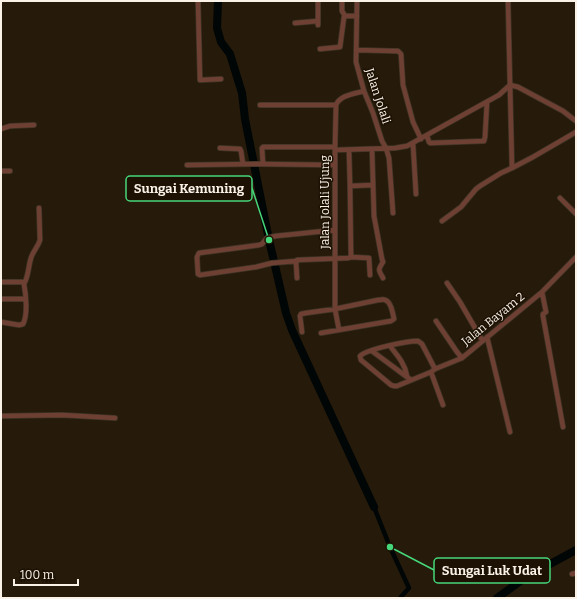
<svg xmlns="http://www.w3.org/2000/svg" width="577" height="599" font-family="Bitter,serif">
  <rect width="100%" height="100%" fill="#261a0a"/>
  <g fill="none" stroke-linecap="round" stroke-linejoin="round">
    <!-- canal -->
    <path stroke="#000606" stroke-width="4.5" d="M 374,507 L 390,547 L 409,588 L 400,598"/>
    <!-- river -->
    <path stroke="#000606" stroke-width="8" d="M 218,1 L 217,28 L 221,42 L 230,54 L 242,93 L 245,119 L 269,240 L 286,313 L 292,330 L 305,358 L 374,507
      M 497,598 L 526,577 L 576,550"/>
    <!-- minor casing -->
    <g stroke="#3f3425" stroke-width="6">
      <path id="minor" d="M 198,1 L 200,80 L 221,79
        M 318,1 L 318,25
        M 342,1 L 342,11 L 345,16
        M 357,1 L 356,62 L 364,91 L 373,113 L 382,141 L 386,148 L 389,158 L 393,213
        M 295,23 L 318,21
        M 320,49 L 340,47 L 344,17 L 346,16 L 357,16
        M 356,50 L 394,51 L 398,51 L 401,54 L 403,85 L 413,122 L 421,139
        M 510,85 L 518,87 L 563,111 L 576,121
        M 260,105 L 336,105
        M 1,129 L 10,126 L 34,125
        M 427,136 L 429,142 L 430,143 L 484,141 L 485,137 L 487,102
        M 413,144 L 416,194
        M 220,148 L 240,149 L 241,151 L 243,164
        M 372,149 L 374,216 L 382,259 L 383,262 C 378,270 378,269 383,278
        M 335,150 L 395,148 L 407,146 L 499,95 L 510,85
        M 263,164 L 262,148 L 263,147 L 335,147
        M 187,165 L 259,164 L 335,165
        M 512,168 L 533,157 L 576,132
        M 1,171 L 10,171
        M 350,186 L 373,185
        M 560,198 L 576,214
        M 442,221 L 461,207 L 476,189 L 480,186 L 501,173 L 512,168 L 508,1
        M 351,257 L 369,258 L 370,275
        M 297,261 L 272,263 L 256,267 L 200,275 L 198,274 L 197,257 L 199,253 L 259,245 L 262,244 L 267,238 L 276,236 L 335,230
        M 297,278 L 296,262 L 297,260 L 348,258 L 351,257 L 350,186 L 349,150
        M 1,282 L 22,282 L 24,284 C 26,295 28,315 23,324 L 19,325 L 1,322
        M 447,283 L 460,302 L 482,340
        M 24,284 C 29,275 28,267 31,258 C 33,251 38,247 40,240 L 39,208
        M 542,292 L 546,312 L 543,314 L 543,316 L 563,427
        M 1,299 L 25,299
        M 436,321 L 457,352 L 462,358
        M 339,330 L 335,309 L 335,147 L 336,105 C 340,95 354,94 364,91
        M 302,332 L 300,316 L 301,314 L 306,313 L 335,309 L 378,300 C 381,300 383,299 385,300 C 391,301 393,314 394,319 L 391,321 L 321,333
        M 487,337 L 510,432
        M 390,346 C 398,356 405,364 407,376
        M 372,351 L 411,380
        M 435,369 L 422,344 L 418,341 C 407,341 367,349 360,356 L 361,360 L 391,385 L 394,386 L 397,386 L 431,372 L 435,369 L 462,358 L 542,292 L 576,257
        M 431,372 L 443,405
        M 1,416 L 62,415 L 115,418
        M 572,574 L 576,573"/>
    </g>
    <!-- minor -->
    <use href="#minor" stroke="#6e4033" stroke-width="4.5"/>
  </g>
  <g text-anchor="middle" stroke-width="3" stroke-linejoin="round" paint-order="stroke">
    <!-- street labels -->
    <g font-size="12" fill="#faf1e7" stroke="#1c1103">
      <text transform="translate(378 96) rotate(72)" y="4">Jalan Jolali</text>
      <text transform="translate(325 202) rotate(-90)" y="4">Jalan Jolali Ujung</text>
      <text transform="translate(493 319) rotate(-39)" y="4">Jalan Bayam 2</text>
    </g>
  </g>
  <!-- callouts -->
  <path fill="none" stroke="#45d77a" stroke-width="1.5" d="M269 240L252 188M390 547L434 570"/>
  <g fill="#45d77a" stroke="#1c1103" stroke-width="1.5">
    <circle cx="269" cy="240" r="4"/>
    <circle cx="390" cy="547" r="4"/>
  </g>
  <g fill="#1c1103" stroke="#45d77a" stroke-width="1.5">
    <rect x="126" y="176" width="126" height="25" rx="4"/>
    <rect x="434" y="558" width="116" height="25" rx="4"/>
  </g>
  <g font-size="13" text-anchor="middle" font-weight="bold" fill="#faf1e7">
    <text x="189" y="193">Sungai Kemuning</text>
    <text x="492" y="575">Sungai Luk Udat</text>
  </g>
  <!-- border -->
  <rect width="577" height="599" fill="none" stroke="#faf1e7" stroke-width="4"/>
  <!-- scale -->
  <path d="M14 579v6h64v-6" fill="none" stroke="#faf1e7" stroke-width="2"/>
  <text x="20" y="579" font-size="12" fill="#faf1e7" stroke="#1c1103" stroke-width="3" paint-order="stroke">100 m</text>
</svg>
